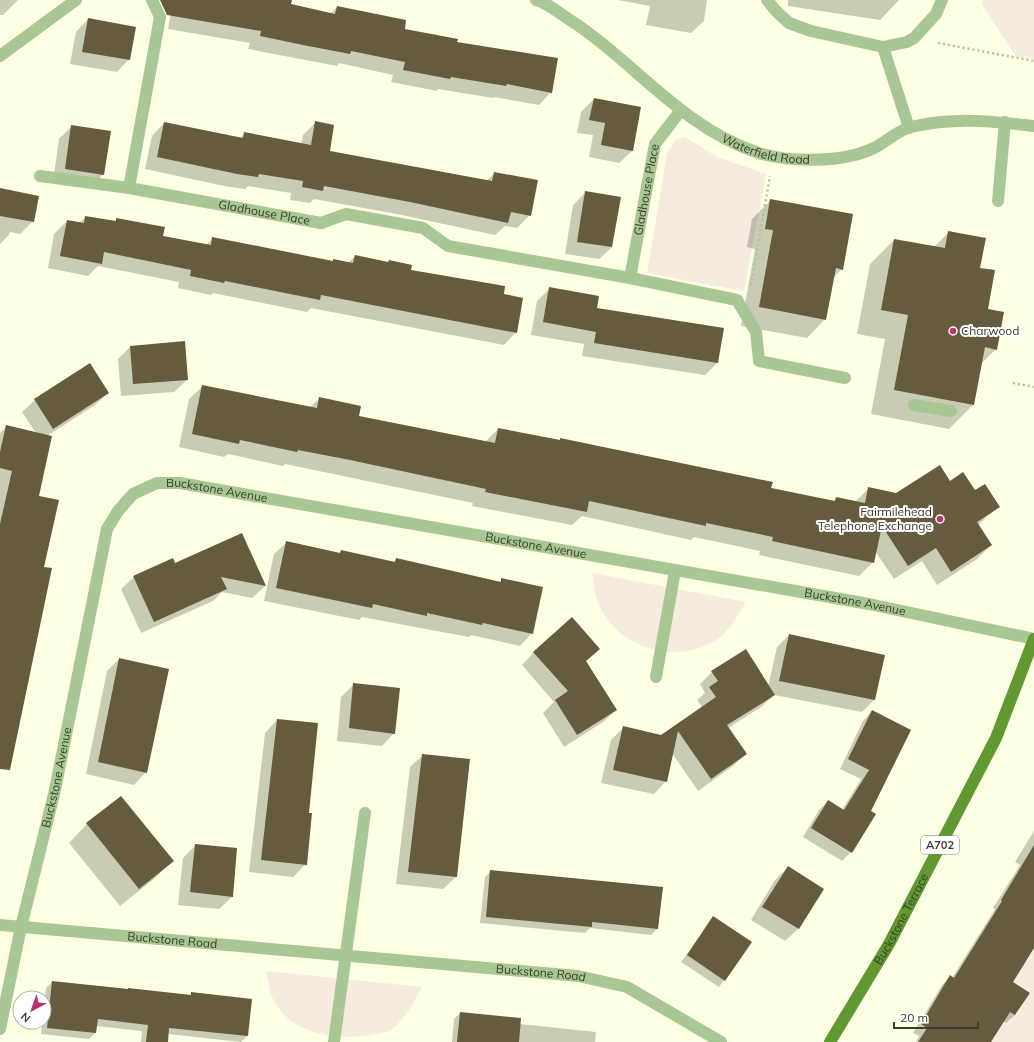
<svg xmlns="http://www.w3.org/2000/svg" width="1034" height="1042" font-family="Mulish,sans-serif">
  <rect width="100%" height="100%" fill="#fcffe3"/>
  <!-- green -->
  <path fill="#f7eade" d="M 983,0 L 1034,0 L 1034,59 L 1016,57 L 982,4 Z
    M 685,137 L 717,157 L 766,174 L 744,291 L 647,273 L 667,153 L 676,140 Z
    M 592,573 L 746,602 C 737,617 728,634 711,643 C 670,665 613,645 597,600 C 594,592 594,582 592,573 Z
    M 1034,940 L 1034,1042 L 973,1042 L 979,1032 L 993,1040 L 1002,1024 L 975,991 L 1016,1015 L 1030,993 L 1013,982 Z
    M 266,971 L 422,987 C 413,1004 405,1020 389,1031 C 351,1042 291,1040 272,997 C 269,989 268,979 266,971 Z"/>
  <!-- shadow -->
  <path fill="#0003" d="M 0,0 L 18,0 L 3,15 L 0,15 Z
    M 173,0 L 291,0 L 289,5 L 330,14 L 337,7 L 403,30 L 456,43 L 551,92 L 539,105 L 494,97 L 493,98 L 438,89 L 437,91 L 391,82 L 393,75 L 339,63 L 337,66 L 248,49 L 250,43 L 168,29 Z
    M 618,0 L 707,0 L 704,21 L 691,33 L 646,25 L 650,6 Z
    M 788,0 L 899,0 L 880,20 L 788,6 Z
    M 88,19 L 129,59 L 117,72 L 70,64 L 76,32 Z
    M 594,99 L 632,151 L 619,163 L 589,157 L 593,135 L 577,133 L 581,112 Z
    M 316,122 L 329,151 L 486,181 L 495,173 L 530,215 L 517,228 L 505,226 L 495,235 L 397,214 L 314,199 L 310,203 L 290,200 L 291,193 L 248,186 L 245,189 L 224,186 L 145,169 L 152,136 L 164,123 L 240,138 L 245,133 L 301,144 L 303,135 Z
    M 72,126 L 103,174 L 91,187 L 53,181 L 59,139 Z
    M 0,190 L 33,221 L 20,234 L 10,232 L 9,235 L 0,244 Z
    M 586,192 L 612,247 L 599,259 L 565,254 L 573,205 Z
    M 771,200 L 842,269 L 833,278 L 825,319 L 807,338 L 741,326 L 755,249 L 747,247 L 752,219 Z
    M 86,217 L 113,222 L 117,219 L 162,237 L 206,245 L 213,238 L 332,262 L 334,260 L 348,263 L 355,256 L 502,295 L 516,332 L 504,345 L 311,308 L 307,312 L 213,293 L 211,295 L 178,288 L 179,282 L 98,266 L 88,276 L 48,268 L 54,234 L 67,221 L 79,223 Z
    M 949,232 L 979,268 L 996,349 L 980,365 L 973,405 L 949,429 L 871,414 L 885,339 L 857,334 L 870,264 L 894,240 L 934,247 Z
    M 550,288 L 596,309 L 718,362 L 705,375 L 582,356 L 584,344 L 531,335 L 537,301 Z
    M 130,347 L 187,380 L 174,392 L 121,396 L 118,359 Z
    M 203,386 L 310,407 L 320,398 L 358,417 L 485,442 L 498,429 L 559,440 L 561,439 L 833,502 L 837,498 L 855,502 L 869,488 L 896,494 L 950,482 L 975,492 L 999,506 L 978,525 L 991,545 L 977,559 L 937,585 L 922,561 L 894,579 L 875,551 L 873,562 L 859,576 L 759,555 L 760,551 L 694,537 L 691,540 L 582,516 L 572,525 L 472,506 L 473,503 L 285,464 L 283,466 L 228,454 L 224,457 L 179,447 L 189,399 Z
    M 108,393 L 95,405 L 47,436 L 0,752 L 0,433 L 6,427 L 36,433 L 22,412 L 35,400 Z
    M 241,534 L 265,586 L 252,598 L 222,592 L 213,601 L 141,633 L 121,589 L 134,577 L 174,564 Z
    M 287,542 L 339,553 L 341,551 L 394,562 L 396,560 L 498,583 L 502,579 L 532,633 L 520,646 L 471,635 L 469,637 L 362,617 L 359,620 L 264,601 L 274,554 Z
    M 789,635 L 884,656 L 874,700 L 862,712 L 774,695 L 761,707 L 728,728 L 746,754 L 733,766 L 698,791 L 672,753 L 666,781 L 654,794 L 601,783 L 611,740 L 623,728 L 661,736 L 702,707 L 697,700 L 705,693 L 700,684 L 712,672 L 768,687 L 777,647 Z
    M 599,649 L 585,662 L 616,710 L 603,722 L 564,747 L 543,713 L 554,702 L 522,665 L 534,652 Z
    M 119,659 L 146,772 L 134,785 L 86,774 L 107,671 Z
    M 354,684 L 394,733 L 382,746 L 337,741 L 341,697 Z
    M 872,711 L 910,730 L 851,852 L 842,861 L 803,837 L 819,810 L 828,801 L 842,810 L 861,779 L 840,769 L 863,721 Z
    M 277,720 L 308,814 L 306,864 L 293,877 L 249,872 L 265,733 Z
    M 423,755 L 456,877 L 443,889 L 396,884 L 410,767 Z
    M 87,824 L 172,861 L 154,879 L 120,906 L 69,843 Z
    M 1034,831 L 1034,945 L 1011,982 L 1028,993 L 1015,1015 L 1006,1023 L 1003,1021 L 989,1042 L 916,1042 L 919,1036 L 913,1033 L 942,985 L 950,977 L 952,978 L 995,909 L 993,908 L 1020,865 L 1015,862 Z
    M 196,845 L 232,897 L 219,909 L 178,905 L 183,858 Z
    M 788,867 L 823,889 L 798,929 L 785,941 L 751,920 L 775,880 Z
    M 491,871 L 657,929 L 651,935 L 590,928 L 585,933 L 480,923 L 485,877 Z
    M 713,918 L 751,943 L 719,987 L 681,962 Z
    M 52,982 L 190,995 L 192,993 L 247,1036 L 241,1042 L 168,1034 L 167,1042 L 141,1042 L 142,1031 L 96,1026 L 95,1033 L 89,1039 L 41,1034 L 46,988 Z
    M 460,1013 L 520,1024 L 596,1032 L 595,1042 L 452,1042 L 454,1019 Z"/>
  <!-- building -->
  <path fill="#675b3f" d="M 160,0 L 292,0 L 291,4 L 335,14 L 337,6 L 406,20 L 405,29 L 458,39 L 457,42 L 558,58 L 552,93 L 507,84 L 506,86 L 451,77 L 450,79 L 403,70 L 405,62 L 351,51 L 350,54 L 303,45 L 260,36 L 261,31 L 167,15 Z
    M 88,18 L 136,27 L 130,60 L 82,52 Z
    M 594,98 L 641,107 L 633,151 L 601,145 L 605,123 L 589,120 Z
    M 315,121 L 334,125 L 330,151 L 492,181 L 494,172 L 538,180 L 531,216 L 511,212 L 508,223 L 410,202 L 324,186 L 323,191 L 302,187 L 303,181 L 259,174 L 258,177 L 237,174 L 157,157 L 164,122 L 243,138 L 244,132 L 311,145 Z
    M 71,125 L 111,131 L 104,175 L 65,169 Z
    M 0,188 L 39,196 L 34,222 L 0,216 Z
    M 585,191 L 621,197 L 612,247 L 577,242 Z
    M 770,199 L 853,214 L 843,270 L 836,268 L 826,320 L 759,307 L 773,230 L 765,229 Z
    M 85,216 L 116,221 L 116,218 L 165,227 L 163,236 L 211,245 L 212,237 L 333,261 L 333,259 L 353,263 L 355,255 L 388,262 L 389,260 L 412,265 L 411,270 L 505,286 L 504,294 L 523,298 L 517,333 L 321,295 L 320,300 L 225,281 L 224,283 L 190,276 L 191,270 L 104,252 L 102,264 L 60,256 L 67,220 L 84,223 Z
    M 948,231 L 986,238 L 980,268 L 995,270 L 988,309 L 1004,312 L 997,350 L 985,347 L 974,405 L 894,390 L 908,315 L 881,310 L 894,239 L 945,248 Z
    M 549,287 L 599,296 L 597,308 L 724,328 L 718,363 L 594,343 L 596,332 L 543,322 Z
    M 185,341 L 188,380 L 133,384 L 130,346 Z
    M 90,363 L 109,393 L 53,429 L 34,399 Z
    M 202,385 L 317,408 L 319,397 L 361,406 L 359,416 L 495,443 L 498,428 L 560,440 L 560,438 L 773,482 L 771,488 L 835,501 L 836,497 L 865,503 L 868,487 L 896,493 L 940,465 L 950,481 L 963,472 L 975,490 L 985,484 L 1000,507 L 977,522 L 992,545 L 951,572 L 936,548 L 908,566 L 882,526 L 874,563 L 772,541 L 773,537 L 706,523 L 706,526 L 589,501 L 587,512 L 485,492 L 486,489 L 350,460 L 298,450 L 297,452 L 240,440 L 239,444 L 192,434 Z
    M 6,425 L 52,436 L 39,496 L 59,500 L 44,567 L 52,568 L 10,770 L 0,769 L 0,524 L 12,471 L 0,468 L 0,452 Z
    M 242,533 L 266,586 L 221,577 L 227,589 L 154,622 L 133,576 L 173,558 L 175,563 Z
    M 286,541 L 340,553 L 341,550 L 395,562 L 396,558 L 501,582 L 501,578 L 543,587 L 533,634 L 483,623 L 482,625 L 427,613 L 427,616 L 373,604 L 372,608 L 276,588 Z
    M 572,617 L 600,649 L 586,661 L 617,710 L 577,735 L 555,700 L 568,691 L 533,652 Z
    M 789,634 L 885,655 L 875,700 L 779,681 Z
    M 746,649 L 775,695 L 727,725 L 747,754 L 711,779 L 678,731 L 667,782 L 613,770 L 623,726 L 661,735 L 716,697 L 709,687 L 718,681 L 711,671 Z
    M 119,658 L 169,669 L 147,773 L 98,762 Z
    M 353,683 L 400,688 L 395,734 L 349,728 Z
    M 872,710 L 911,730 L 871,811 L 876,814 L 852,853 L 811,828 L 828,800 L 844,810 L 869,770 L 848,759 Z
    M 277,719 L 318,723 L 309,813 L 312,813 L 307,865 L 261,860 Z
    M 422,754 L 470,759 L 457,877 L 408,872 Z
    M 121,796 L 174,861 L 139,889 L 86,823 Z
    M 195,844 L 237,848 L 233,897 L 190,892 Z
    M 1034,845 L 1034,948 L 1013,982 L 1030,993 L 1015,1015 L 1010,1012 L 991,1042 L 918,1042 L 927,1028 L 921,1024 L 950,975 L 954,978 L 1002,901 L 1001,900 Z
    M 788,866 L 824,889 L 799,929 L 762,907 Z
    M 490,870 L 663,887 L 658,929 L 592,922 L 592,927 L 486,917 Z
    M 713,916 L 752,942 L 725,981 L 687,955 Z
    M 52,981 L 128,989 L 128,988 L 191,995 L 191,992 L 252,999 L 248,1036 L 169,1028 L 168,1042 L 146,1042 L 148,1025 L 98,1019 L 96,1033 L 47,1028 Z
    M 460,1012 L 521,1018 L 519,1042 L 457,1042 Z"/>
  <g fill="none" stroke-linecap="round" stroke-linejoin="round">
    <!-- path -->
    <path stroke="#babca5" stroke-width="2.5" stroke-dasharray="2 3" stroke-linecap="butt" d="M 938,43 L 1034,61
      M 751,285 L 770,176
      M 1013,383 L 1034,387"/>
    <!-- service -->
    <path stroke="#a8c794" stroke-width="12" d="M 767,0 L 776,11 L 789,23 L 811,31 L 883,47 L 907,42 L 914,38 L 936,14 L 942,0
      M 883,47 L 909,128
      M 998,201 L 1005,122
      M 737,300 L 756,332 L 759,361 L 845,378
      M 914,405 L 951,411"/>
    <!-- minor -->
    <g stroke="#a8c794" stroke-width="12">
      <path id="s1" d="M 152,0 L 160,17 L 129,188 L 321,223 L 346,214 L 423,228 L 448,246 L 630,278 L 655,144 L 681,110"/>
      <path id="s2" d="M 536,0 C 546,2 558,12 567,18 C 632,59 681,127 756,152 C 788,163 843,163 874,148 C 886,142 898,130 911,127 C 954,117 991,121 1034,126"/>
      <path d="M 0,56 L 76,0"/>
      <path d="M 40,176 L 129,188"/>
      <path d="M 630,278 L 737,300"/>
      <path d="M 656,677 L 675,571"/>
      <path id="s3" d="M 0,925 L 578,976 L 627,987 L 721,1042"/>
      <path id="s4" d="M 0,1029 L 21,927 L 55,790 L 107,529 L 118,511 L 133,494 L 157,483 L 180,483 L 869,604 L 1034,639"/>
      <path d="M 334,1042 L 365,813"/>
    </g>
    <!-- primary -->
    <path stroke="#619832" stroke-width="12" id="s5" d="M 830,1042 L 889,944 L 996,738 L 1034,639"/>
  </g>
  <!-- markers -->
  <g fill="#bb326e" stroke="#fff" stroke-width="1.5">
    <circle cx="953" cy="331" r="4"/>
    <circle cx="940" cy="519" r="4"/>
  </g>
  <g text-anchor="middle" stroke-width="4" stroke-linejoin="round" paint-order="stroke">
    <!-- shield labels -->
    <rect fill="#fff" stroke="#76766d" stroke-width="1" x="921" y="836" width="38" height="18" rx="3"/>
    <g font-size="11" font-weight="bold" fill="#3b3c2e">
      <text x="940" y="849">A702</text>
    </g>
    <!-- street labels -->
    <g font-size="12" fill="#3b3c2e" stroke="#fff">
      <text dy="4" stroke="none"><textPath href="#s2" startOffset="278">Waterfield Road</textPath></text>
      <text dy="4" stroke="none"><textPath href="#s1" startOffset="798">Gladhouse Place</textPath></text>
      <text dy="4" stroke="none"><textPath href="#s1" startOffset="330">Gladhouse Place</textPath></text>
      <text dy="4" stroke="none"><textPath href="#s4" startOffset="642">Buckstone Avenue</textPath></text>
      <text dy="4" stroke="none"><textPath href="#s4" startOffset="966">Buckstone Avenue</textPath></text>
      <text dy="4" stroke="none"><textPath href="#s4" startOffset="1290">Buckstone Avenue</textPath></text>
      <text dy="4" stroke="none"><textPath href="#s4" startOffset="258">Buckstone Avenue</textPath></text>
      <text dy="4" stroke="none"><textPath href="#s5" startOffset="142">Buckstone Terrace</textPath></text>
      <text dy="4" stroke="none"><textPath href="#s3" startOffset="173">Buckstone Road</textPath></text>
      <text dy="4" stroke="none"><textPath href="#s3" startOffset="543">Buckstone Road</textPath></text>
    </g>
    <!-- poi labels -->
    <g font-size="12" fill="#3b3c2e" stroke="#fff" text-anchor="start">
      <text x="961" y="335">Charwood</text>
      <text x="932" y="516" text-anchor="end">Fairmilehead<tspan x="932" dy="14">Telephone Exchange</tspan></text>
    </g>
  </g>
  <!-- north arrow -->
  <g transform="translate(32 1010) rotate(221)"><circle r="19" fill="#ffffff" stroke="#b1b1ab"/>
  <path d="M0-3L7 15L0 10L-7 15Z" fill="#bb326e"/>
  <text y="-6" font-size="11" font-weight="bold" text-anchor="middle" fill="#3b3c2e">N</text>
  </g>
  <!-- scale -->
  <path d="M894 1022v6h84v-6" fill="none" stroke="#3b3c2e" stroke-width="2"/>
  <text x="900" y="1022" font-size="12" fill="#3b3c2e" stroke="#ffffff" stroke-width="3" paint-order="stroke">20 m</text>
</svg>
